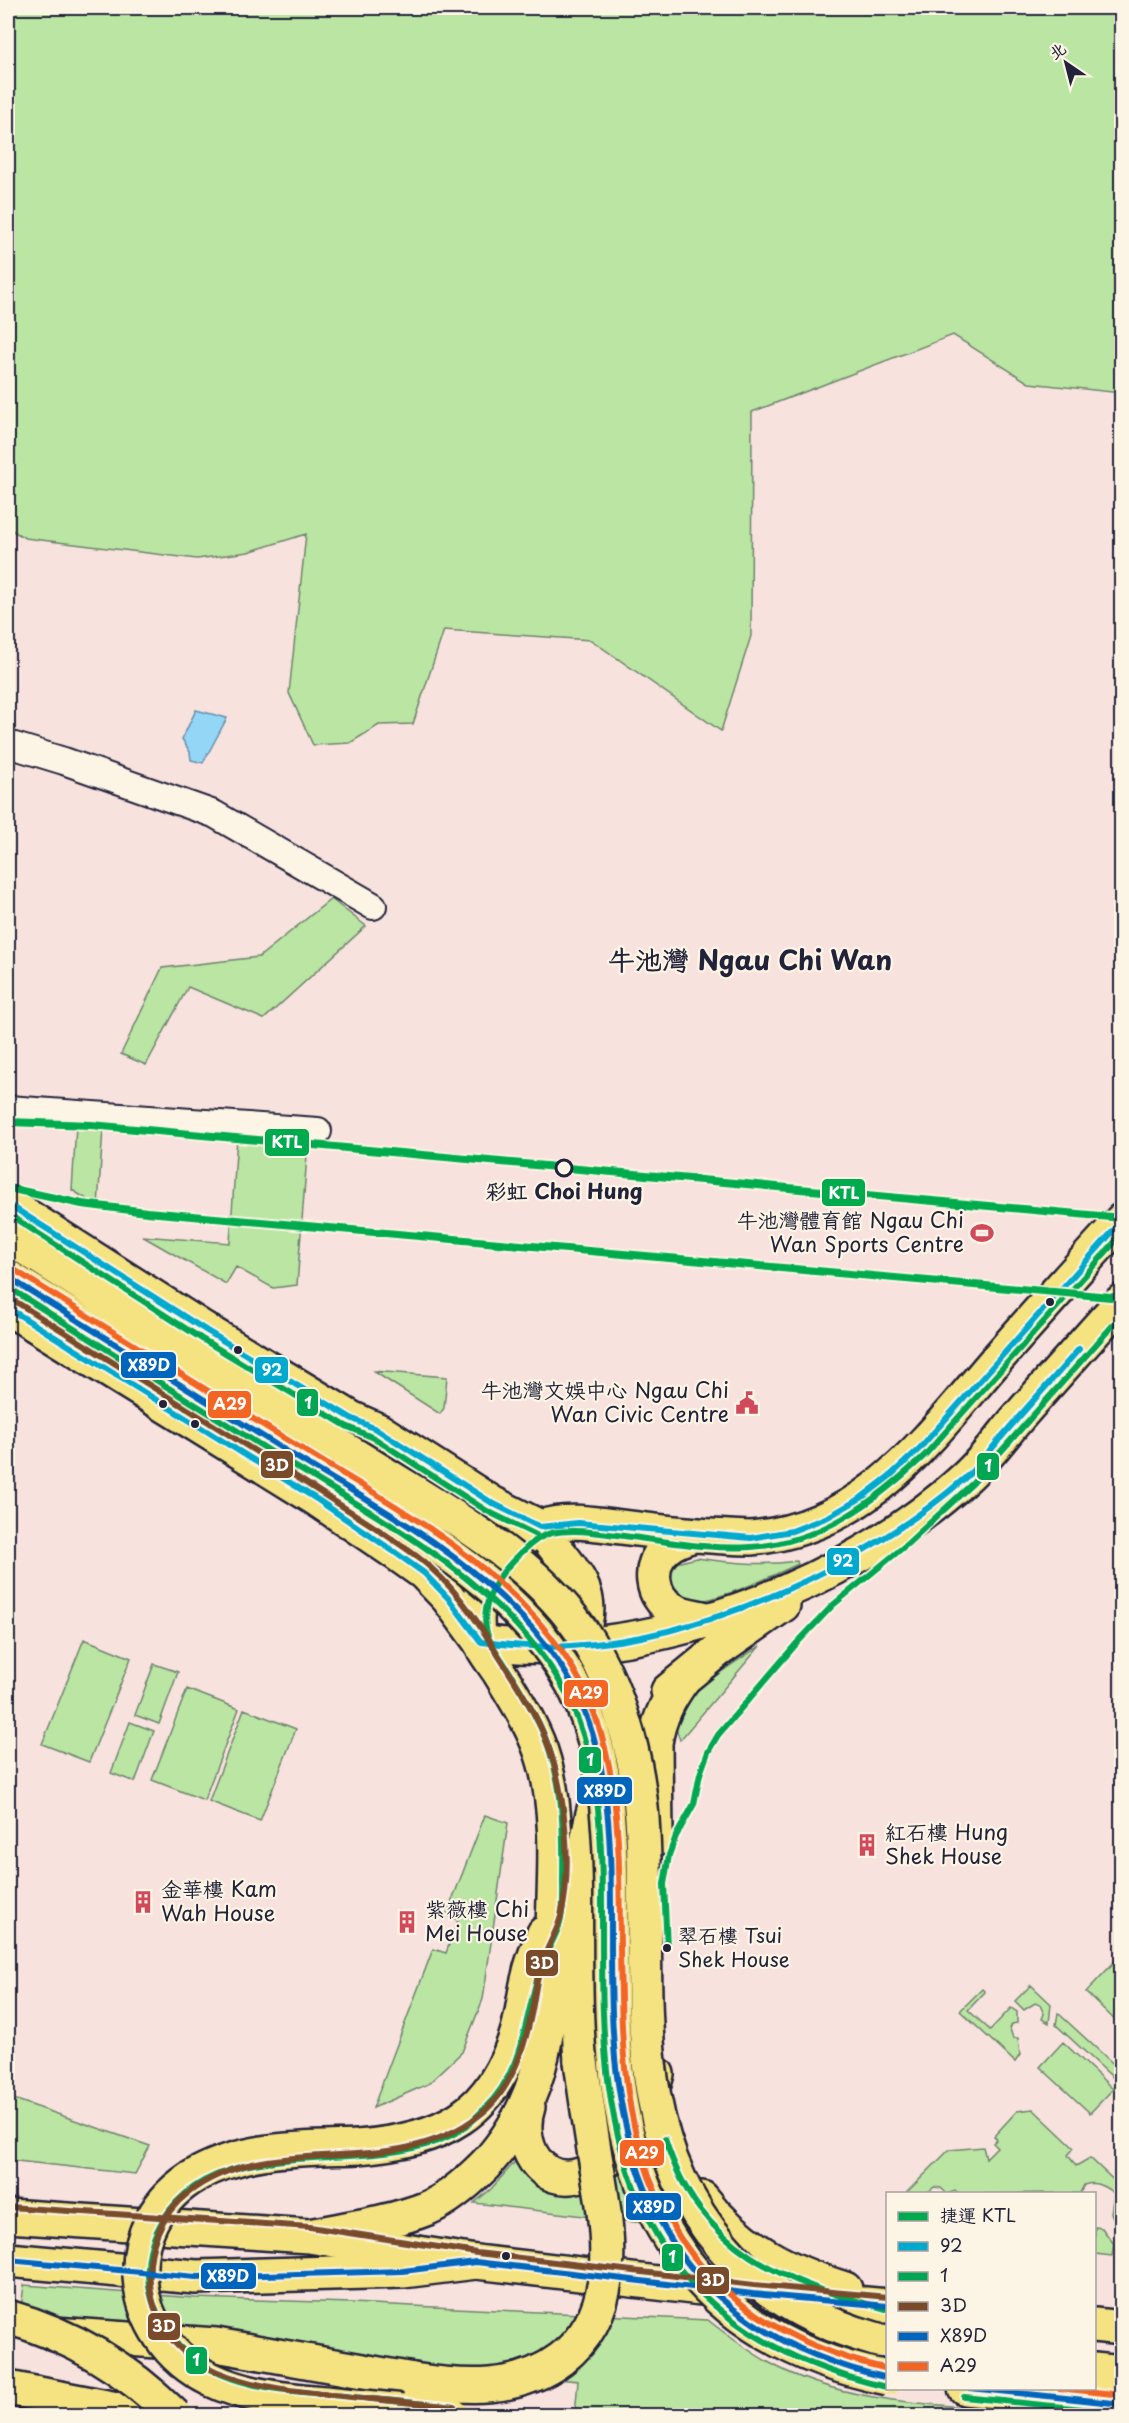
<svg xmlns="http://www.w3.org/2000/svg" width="1129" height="2423" font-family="'Playpen Sans','LXGW WenKai TC',sans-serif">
  <rect width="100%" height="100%" fill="#f8e2de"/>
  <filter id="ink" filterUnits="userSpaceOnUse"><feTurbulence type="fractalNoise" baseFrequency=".0167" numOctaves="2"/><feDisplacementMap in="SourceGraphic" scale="12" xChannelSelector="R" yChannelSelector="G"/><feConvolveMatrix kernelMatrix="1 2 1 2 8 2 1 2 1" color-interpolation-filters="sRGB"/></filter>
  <g filter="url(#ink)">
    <!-- green -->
    <path fill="#bae5a2" stroke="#6e846e" stroke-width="1.5" d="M 8,8 L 1121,8 L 1121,393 L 1029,383 L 953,335 L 752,412 L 751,636 L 721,731 L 591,640 L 444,630 L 413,724 L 379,725 L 350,743 L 313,745 L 289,693 L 306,534 L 248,552 L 197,559 L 25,538 L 8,528 Z
      M 331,899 L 366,926 L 264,1019 L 188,987 L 146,1065 L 121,1054 L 162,968 L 259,957 Z
      M 76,1126 L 103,1128 L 98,1206 L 72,1190 Z
      M 237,1137 L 308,1142 L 297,1285 L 273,1288 L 236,1267 L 226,1284 L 142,1236 L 230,1243 Z
      M 373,1371 L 447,1377 L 444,1408 L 440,1414 Z
      M 697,1558 C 731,1563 763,1566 797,1561 L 798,1564 C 776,1574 712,1605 689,1601 C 684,1600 677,1595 672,1592 L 669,1575 L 676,1563 Z
      M 84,1639 L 131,1658 L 89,1762 L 42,1744 Z
      M 760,1646 L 680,1740 C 679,1736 676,1730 675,1726 C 675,1697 738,1661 760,1646 Z
      M 154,1664 L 178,1672 L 159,1724 L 135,1715 Z
      M 187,1689 L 239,1709 L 204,1800 L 152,1780 Z
      M 244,1709 L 296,1729 L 260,1821 L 209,1801 Z
      M 130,1722 L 154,1731 L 135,1782 L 111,1773 Z
      M 485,1815 L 508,1823 L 483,1999 L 462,2052 L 428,2084 L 373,2108 L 433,1949 L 446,1953 L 458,1920 L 446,1916 Z
      M 1121,1955 L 1121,2026 L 1086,1992 Z
      M 1031,1985 L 1051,2004 L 1049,2023 L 1042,2019 L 1044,2014 L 1040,2005 L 1035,2003 L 1024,2010 L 1015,2001 Z
      M 982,1989 L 985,1992 L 968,2010 L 990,2030 L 1011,2008 L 1017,2012 L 1017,2023 L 1012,2024 L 1010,2029 L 1013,2038 L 1018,2038 L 1020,2055 L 1015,2062 L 960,2011 Z
      M 1058,2013 L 1121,2071 L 1121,2085 L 1056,2025 Z
      M 1063,2042 L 1113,2089 L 1090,2113 L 1040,2067 Z
      M 8,2097 L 150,2146 L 135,2174 L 8,2160 Z
      M 1033,2109 L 1074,2148 L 1068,2155 L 1076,2166 L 1090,2158 L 1121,2187 L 1121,2221 L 1114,2220 L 1111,2213 L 1114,2193 C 1103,2186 1097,2181 1084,2185 L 1080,2193 L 958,2194 L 955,2191 L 947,2194 L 941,2188 L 934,2187 L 927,2193 L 906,2193 L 949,2150 L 983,2147 L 986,2158 L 997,2147 L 993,2143 L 997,2139 L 994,2136 L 1017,2111 Z
      M 645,2135 L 657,2141 L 683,2206 L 651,2224 L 474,2203 L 491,2189 L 519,2157 L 534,2175 Z
      M 1095,2227 L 1102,2228 L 1114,2244 L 1112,2256 L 1095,2254 Z
      M 24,2285 L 195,2298 L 351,2303 L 708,2320 C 727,2335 747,2350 768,2362 C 837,2401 924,2404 1001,2410 L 1001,2415 L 575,2414 L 578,2381 L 19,2324 Z"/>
    <!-- water -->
    <path fill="#94d6f6" stroke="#668eab" stroke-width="1.5" d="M 196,710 L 227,718 L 203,763 L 191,760 L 190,752 L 182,739 Z"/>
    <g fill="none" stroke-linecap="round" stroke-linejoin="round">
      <!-- minor casing -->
      <g stroke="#22223b" stroke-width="30">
        <path id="minor" d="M 8,744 L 64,761 L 214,814 L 373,906
          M 8,1109 L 318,1131"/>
      </g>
      <!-- primary casing -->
      <g stroke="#22223b" stroke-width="38">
        <path id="primary" d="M 540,1527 C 558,1557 596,1583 585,1623 C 582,1631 575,1640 570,1647
          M 694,1535 C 684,1538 673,1541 665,1549 C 647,1566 651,1597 672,1609 C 681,1615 696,1616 707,1619
          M 481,1642 C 641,1667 848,1586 965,1478 C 984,1461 1000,1439 1016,1420 C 1051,1380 1086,1341 1122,1301
          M 668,1691 L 717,1651 L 783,1605
          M 656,1839 L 655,1743 C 659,1717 669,1698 684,1678
          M 581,2061 C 578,2023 579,1985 579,1947 C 581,1888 584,1831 604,1776
          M 528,2107 C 516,2143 540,2190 583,2174 C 624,2159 647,2114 657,2074
          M 358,2147 C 442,2140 493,2116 518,2030 C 523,2013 524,1994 529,1976 C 532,1961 538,1947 544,1933
          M 702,2198 C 740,2248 787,2271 845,2289
          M 8,2216 L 309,2236 L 476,2262 L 753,2294 L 888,2306
          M 309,2236 C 348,2228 390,2223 428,2208 C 449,2199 469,2181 485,2165 C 548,2097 551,2019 553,1932 C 554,1875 560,1816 544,1761 C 535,1729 516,1700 499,1672 C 492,1661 479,1646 478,1634 C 473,1593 488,1569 519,1543 C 525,1538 533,1530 541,1527 C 568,1517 602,1525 629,1528 C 670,1533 710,1537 751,1538 C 866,1528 927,1440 997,1359 C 1038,1312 1080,1266 1122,1220
          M 1094,2325 L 1122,2328
          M 54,2334 L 216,2345 L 413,2380
          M 8,2388 L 127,2411 L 163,2416"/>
      </g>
      <!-- trunk casing -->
      <g stroke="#22223b" stroke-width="38">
        <path id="trunk" d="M 8,1204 L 207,1331 L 351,1418 L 378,1430 L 492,1503 L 540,1527
          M 8,1237 L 265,1400
          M 8,1277 L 249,1427
          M 8,1308 L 318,1500 L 393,1551 L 424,1573 L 448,1598 L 478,1639
          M 8,2260 L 196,2277 L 403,2271 L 476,2262
          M 1094,2370 L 1122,2373
          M 965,2388 L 1122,2404"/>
      </g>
      <!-- minor -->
      <use href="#minor" stroke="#fcf5e5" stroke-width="26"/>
      <!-- primary -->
      <use href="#primary" stroke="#f5e382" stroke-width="33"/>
      <!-- trunk -->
      <use href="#trunk" stroke="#f5e382" stroke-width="33"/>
      <!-- primary-bridge casing -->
      <g stroke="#22223b" stroke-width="38" stroke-linecap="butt">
        <path id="primary-bridge" d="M 358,2147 C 304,2149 247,2147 198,2174 C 112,2222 126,2339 210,2379 C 249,2398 292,2400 335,2404 C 374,2408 413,2412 453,2416
          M 413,2380 C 464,2388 517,2392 561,2359 C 625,2310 607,2225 595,2156 C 590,2124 585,2093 581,2061"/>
      </g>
      <!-- trunk-bridge casing -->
      <g stroke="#22223b" stroke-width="38" stroke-linecap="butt">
        <path id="trunk-bridge" d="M 265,1400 C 311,1428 356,1456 401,1484 C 470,1527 544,1570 588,1641 C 623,1699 640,1768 643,1834 C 651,1976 621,2130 723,2247 C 765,2296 817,2323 878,2340
          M 249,1427 C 288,1451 327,1476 367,1500 C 444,1549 526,1600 572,1683 C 606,1746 610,1821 611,1891 C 612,2021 603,2151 685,2261 C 735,2327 808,2362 888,2378"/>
      </g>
      <!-- motorway-bridge casing -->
      <g stroke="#22223b" stroke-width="38" stroke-linecap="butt">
        <path id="motorway-bridge" d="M 8,2317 C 71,2335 128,2369 175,2416"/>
      </g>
      <!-- primary-bridge -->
      <use href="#primary-bridge" stroke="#f5e382" stroke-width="33"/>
      <!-- trunk-bridge -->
      <use href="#trunk-bridge" stroke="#f5e382" stroke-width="33"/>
      <!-- motorway-bridge -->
      <use href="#motorway-bridge" stroke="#f5e382" stroke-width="33"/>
      <!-- bus-1 casing -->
      <g stroke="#fcf5e5" stroke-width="10">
        <path id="bus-1" d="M 8,1204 L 207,1331 L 351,1418 L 378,1430 L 492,1503 L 540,1527
          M 8,1308 L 318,1500 L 393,1551 L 424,1573 L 448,1598 L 481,1642 C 511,1645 541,1648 571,1646 C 705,1639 866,1565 965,1478 C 980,1465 991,1449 1004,1434 C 1029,1405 1054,1378 1079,1349
          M 540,1527 L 578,1523 L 751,1538 L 792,1531 L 828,1517 L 861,1498 L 891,1475 L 919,1449 L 1122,1221"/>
      </g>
      <!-- bus-2 casing -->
      <g stroke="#fcf5e5" stroke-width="10">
        <path id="bus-2" d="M 8,1214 L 202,1339 L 346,1426 L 374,1438 L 487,1511 L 536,1535
          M 8,1287 C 99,1345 191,1402 283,1459 C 377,1517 484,1572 549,1665 C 604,1742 602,1842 602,1933 C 602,1984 602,2036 609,2087 C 632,2256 722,2349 886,2387
          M 667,1948 L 664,1884 L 669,1855 L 676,1836 L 694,1804 L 700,1774 L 708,1752 L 718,1735 L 797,1643 L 833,1605 L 906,1545 L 973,1483 L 1122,1315
          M 665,2139 C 701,2252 781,2281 886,2309
          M 964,2397 L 1121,2413
          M 454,2407 C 417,2403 381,2400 345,2396 C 279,2390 194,2388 160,2319 C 146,2292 143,2260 157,2231 C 211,2118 375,2186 464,2128 C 471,2123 478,2115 484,2109 C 522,2073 524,2024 538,1976 C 542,1958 553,1943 559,1926 C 564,1910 563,1896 563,1880 C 564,1821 563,1766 533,1712 C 524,1696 515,1680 505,1665 C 499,1655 490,1645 487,1633 C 479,1602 499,1573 521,1553 C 529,1545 539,1536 551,1533 C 574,1528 601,1533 624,1536 C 665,1541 710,1550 751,1547 C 821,1543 876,1501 925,1455 L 1122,1234"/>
      </g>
      <!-- bus-3 casing -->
      <g stroke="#fcf5e5" stroke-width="10">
        <path id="bus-3" d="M 13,1300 C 106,1359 200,1416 292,1474 C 321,1493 350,1511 379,1530 C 397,1543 416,1554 432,1569 C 460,1594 481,1626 500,1658 C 517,1685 535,1711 546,1740 C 565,1788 573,1866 561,1916 C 557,1932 548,1945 543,1960 C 536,1977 535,1996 531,2015 C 524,2050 510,2091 481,2114 C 392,2185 273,2127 188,2193 C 160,2214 147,2250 150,2284 C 159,2381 267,2388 342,2396 C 379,2400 416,2403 454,2407
          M 9,2207 L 310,2227 L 477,2253 L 754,2285 L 888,2297"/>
      </g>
      <!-- bus-4 casing -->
      <g stroke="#fcf5e5" stroke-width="10">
        <path id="bus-4" d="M 8,1277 C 100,1334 191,1392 283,1449 C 380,1509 490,1564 557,1660 C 613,1739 611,1842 611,1935 C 611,1986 611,2039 619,2090 C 644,2252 728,2341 888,2378
          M 8,2260 L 196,2277 L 403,2271 L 476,2262 L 753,2294 L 888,2306
          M 970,2388 L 1122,2404"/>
      </g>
      <!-- bus-5 casing -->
      <g stroke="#fcf5e5" stroke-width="10">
        <path id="bus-5" d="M 13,1269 C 106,1328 200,1386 294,1444 C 390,1504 500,1560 565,1656 C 623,1741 619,1847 620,1946 C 621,2007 621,2070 635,2130 C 667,2266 755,2338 888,2369
          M 1059,2388 L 1122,2395"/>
      </g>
      <!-- bus-1 -->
      <use href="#bus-1" stroke="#00a9ce" stroke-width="6"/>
      <!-- bus-2 -->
      <use href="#bus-2" stroke="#00a651" stroke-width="6"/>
      <!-- bus-3 -->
      <use href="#bus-3" stroke="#7a4b2a" stroke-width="6"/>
      <!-- bus-4 -->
      <use href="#bus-4" stroke="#0065bd" stroke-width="6"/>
      <!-- bus-5 -->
      <use href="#bus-5" stroke="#f26522" stroke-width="6"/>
      <!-- metro-1 casing -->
      <g stroke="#fcf5e5" stroke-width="12">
        <path id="metro-1" d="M 8,1122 L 91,1125 L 1122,1218
          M 8,1188 L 82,1204 L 147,1212 L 1122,1298"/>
      </g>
      <!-- metro-1 -->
      <use href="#metro-1" stroke="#00ab4e" stroke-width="8"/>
    </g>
  </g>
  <!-- icons -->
  <defs>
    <g id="stadium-bare" transform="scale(1.8)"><path d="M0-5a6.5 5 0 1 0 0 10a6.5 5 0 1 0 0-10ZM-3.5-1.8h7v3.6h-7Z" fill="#d1495b" stroke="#fcf5e5" stroke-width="2.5" paint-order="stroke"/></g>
    <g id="civic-bare" transform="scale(1.8)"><path d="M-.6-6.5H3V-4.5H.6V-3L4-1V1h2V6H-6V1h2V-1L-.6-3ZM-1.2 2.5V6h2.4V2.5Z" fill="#d1495b" stroke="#fcf5e5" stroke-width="2.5" paint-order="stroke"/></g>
    <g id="building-bare" transform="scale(1.8)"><path d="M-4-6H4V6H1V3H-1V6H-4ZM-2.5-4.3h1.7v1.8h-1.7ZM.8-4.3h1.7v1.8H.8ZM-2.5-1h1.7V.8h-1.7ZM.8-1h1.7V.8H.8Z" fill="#d1495b" stroke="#fcf5e5" stroke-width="2.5" paint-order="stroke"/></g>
  </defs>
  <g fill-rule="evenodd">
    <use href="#stadium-bare" x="982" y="1233"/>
    <use href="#civic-bare" x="747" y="1403"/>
    <use href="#building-bare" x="867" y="1845"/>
    <use href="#building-bare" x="143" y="1902"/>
    <use href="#building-bare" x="407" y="1922"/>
  </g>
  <!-- markers -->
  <circle fill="#fcf5e5" stroke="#22223b" stroke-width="3" cx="564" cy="1168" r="8"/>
  <g fill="#22223b" stroke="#fcf5e5" stroke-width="2">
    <circle cx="1050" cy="1302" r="5"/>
    <circle cx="238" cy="1350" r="5"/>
    <circle cx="163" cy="1404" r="5"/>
    <circle cx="195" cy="1424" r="5"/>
    <circle cx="667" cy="1948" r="5"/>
    <circle cx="506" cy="2256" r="5"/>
  </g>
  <g text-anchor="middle" stroke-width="4.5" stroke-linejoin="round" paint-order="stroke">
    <!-- bus labels -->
    <g font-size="20" fill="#22223b" stroke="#fcf5e5" text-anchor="start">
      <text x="678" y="1943">翠石樓 Tsui<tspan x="678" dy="24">Shek House</tspan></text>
    </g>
    <!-- stop labels -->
    <g font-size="21" font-weight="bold" fill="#22223b" stroke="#fcf5e5">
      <text x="564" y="1199">彩虹 Choi Hung</text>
    </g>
    <!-- poi labels -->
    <g font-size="21" fill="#22223b" stroke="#fcf5e5" text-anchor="start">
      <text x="964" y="1228" text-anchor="end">牛池灣體育館 Ngau Chi<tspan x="964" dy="24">Wan Sports Centre</tspan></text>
      <text x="729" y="1398" text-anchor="end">牛池灣文娛中心 Ngau Chi<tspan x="729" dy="24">Wan Civic Centre</tspan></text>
      <text x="885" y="1840">紅石樓 Hung<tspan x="885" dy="24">Shek House</tspan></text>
      <text x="161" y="1897">金華樓 Kam<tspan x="161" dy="24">Wah House</tspan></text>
      <text x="425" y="1917">紫薇樓 Chi<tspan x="425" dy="24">Mei House</tspan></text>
    </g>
    <!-- district labels -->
    <g font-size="27" font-weight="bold" fill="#22223b" stroke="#fcf5e5">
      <text x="750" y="970">牛池灣 Ngau Chi Wan</text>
    </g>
  </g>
  <g stroke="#fcf5e5" stroke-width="2">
    <rect x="264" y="1128" width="46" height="29" rx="6" fill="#00ab4e"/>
    <rect x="821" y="1178" width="45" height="29" rx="6" fill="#00ab4e"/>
    <rect x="120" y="1351" width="57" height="28" rx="6" fill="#0065bd"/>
    <rect x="254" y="1356" width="35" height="28" rx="6" fill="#00a9ce"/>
    <rect x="296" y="1388" width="23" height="29" rx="6" fill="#00a651"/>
    <rect x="207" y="1390" width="45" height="29" rx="6" fill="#f26522"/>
    <rect x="260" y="1450" width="34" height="29" rx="6" fill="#7a4b2a"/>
    <rect x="976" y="1452" width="24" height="29" rx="6" fill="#00a651"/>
    <rect x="826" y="1547" width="34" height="29" rx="6" fill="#00a9ce"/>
    <rect x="563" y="1679" width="46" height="29" rx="6" fill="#f26522"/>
    <rect x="578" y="1746" width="24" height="28" rx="6" fill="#00a651"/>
    <rect x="576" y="1776" width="57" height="29" rx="6" fill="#0065bd"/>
    <rect x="525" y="1949" width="34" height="28" rx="6" fill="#7a4b2a"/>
    <rect x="619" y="2139" width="46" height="28" rx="6" fill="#f26522"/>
    <rect x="625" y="2192" width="57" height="29" rx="6" fill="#0065bd"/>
    <rect x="661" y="2243" width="23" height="29" rx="6" fill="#00a651"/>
    <rect x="200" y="2262" width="57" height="28" rx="6" fill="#0065bd"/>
    <rect x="696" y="2266" width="34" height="29" rx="6" fill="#7a4b2a"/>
    <rect x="147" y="2312" width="34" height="29" rx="6" fill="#7a4b2a"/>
    <rect x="185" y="2346" width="23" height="29" rx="6" fill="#00a651"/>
  </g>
  <g font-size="16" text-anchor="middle" font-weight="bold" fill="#fff">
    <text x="287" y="1148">KTL</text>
    <text x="844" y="1199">KTL</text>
    <text x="149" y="1371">X89D</text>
    <text x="272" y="1376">92</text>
    <text x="308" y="1409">1</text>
    <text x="230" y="1410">A29</text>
    <text x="277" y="1471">3D</text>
    <text x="988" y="1472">1</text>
    <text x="843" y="1567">92</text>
    <text x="586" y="1699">A29</text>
    <text x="590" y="1766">1</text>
    <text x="605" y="1797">X89D</text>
    <text x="542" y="1969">3D</text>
    <text x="642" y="2159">A29</text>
    <text x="654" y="2213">X89D</text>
    <text x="672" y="2263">1</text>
    <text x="228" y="2282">X89D</text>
    <text x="713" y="2286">3D</text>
    <text x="164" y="2332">3D</text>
    <text x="196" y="2366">1</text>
  </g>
  <!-- margin -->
  <rect width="1129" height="2423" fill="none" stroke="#fcf5e5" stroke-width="30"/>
  <rect x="15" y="15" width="1099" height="2393" fill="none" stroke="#22223b" stroke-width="2" filter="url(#ink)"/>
  <!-- legend -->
  <rect x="886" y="2192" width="210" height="198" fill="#fcf5e5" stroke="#a5a1a1" stroke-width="1.5"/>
  <rect x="898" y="2212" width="30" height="9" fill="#00ab4e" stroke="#a5a1a1" stroke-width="1.5"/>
  <text x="940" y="2222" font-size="18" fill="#22223b">捷運 KTL</text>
  <rect x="898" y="2242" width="30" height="9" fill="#00a9ce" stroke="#a5a1a1" stroke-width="1.5"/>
  <text x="940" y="2252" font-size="18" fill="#22223b">92</text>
  <rect x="898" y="2272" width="30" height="9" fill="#00a651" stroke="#a5a1a1" stroke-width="1.5"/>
  <text x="940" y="2282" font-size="18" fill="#22223b">1</text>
  <rect x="898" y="2302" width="30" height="9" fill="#7a4b2a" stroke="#a5a1a1" stroke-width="1.5"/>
  <text x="940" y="2312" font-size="18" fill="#22223b">3D</text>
  <rect x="898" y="2332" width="30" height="9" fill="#0065bd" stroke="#a5a1a1" stroke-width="1.5"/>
  <text x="940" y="2342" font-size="18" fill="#22223b">X89D</text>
  <rect x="898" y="2362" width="30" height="9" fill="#f26522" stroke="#a5a1a1" stroke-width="1.5"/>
  <text x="940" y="2372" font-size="18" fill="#22223b">A29</text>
  <!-- north arrow -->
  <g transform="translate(1066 63) rotate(325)" stroke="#fcf5e5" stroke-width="4.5" paint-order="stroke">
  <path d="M0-4.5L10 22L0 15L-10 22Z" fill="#22223b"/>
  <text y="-9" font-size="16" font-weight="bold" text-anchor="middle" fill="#22223b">北</text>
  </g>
</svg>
